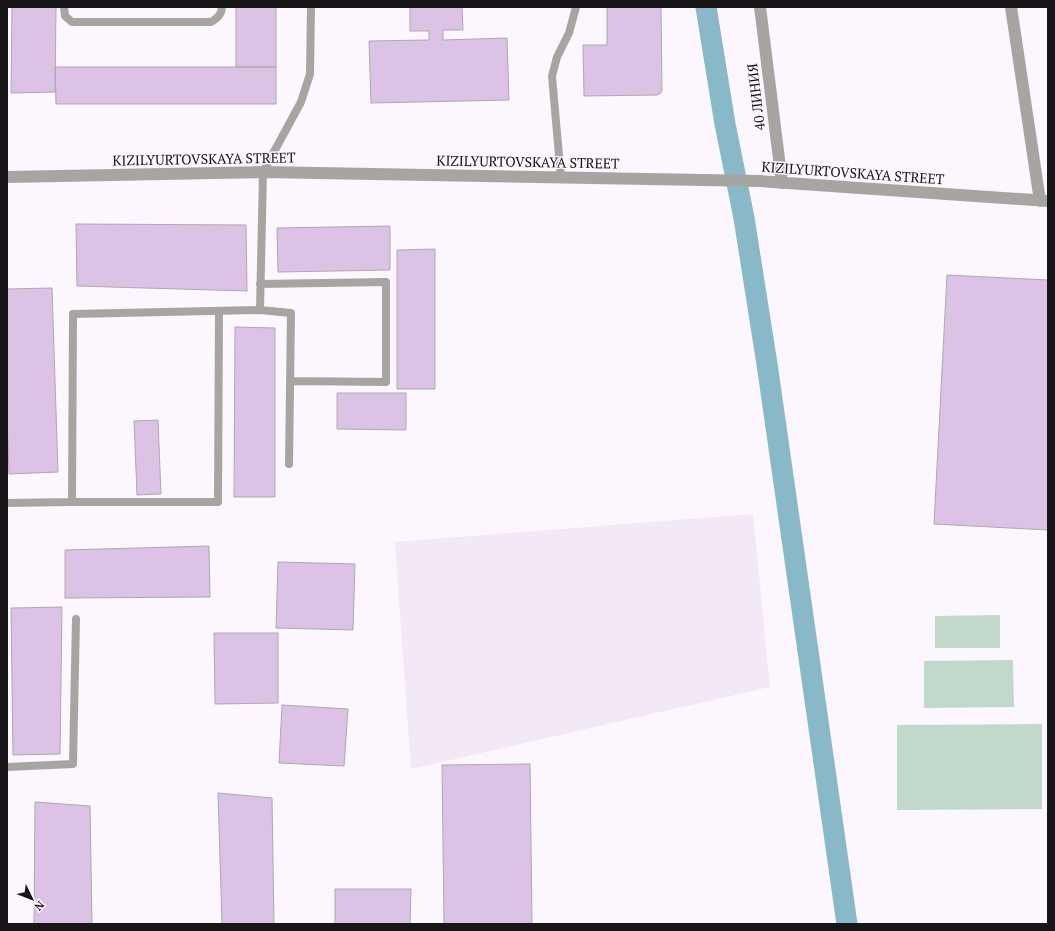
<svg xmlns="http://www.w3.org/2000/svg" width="1055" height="931" font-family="'PT Serif',serif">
  <rect width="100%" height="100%" fill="#fcf6fe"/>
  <!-- built -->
  <path fill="#f2e8f6" d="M 753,514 L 770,687 L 411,769 L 395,542 Z"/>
  <!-- green -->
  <path fill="#c0d9cb" d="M 1000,615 L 1000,648 L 935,648 L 935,616 Z
    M 1013,660 L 1014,707 L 924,708 L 924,661 Z
    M 1042,724 L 1042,809 L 897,810 L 897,725 Z"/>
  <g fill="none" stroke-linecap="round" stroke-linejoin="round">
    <!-- canal -->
    <path stroke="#89b8c8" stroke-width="21" d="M 706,7 L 725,124 L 744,218 L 767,364 L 847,924"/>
  </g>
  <!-- building -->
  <path fill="#dcc2e5" stroke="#aea9b0" d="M 12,7 L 56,7 L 55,92 L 11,93 Z
    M 236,7 L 276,7 L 276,67 L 236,67 Z
    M 410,7 L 462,7 L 463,30 L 443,30 L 443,40 L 507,38 L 509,100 L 371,103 L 369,41 L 429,40 L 429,31 L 410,31 Z
    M 607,7 L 661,7 L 662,89 L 661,93 L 657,95 L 584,96 L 583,45 L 607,45 Z
    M 55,67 L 276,67 L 276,104 L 56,104 Z
    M 76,224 L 246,225 L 247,291 L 77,286 Z
    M 390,226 L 390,270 L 278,272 L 277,228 Z
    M 435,249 L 435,389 L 397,389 L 397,250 Z
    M 947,275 L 1048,280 L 1048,530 L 934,524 Z
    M 52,288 L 58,472 L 9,474 L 7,420 L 7,289 Z
    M 235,327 L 275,328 L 275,497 L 234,497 Z
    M 337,393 L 406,393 L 406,430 L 337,429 Z
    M 158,420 L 161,494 L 137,495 L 134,421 Z
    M 209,546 L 210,597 L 65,598 L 65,550 Z
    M 278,562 L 355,564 L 353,630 L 276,628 Z
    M 62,607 L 60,754 L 13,755 L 11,608 Z
    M 214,633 L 278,633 L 278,703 L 215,704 Z
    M 282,705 L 348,709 L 344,766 L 279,763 Z
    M 530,764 L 532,924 L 444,924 L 442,765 Z
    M 218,793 L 272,798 L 274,924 L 222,924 Z
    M 35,802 L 90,806 L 92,924 L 34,924 Z
    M 335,889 L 411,889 L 410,924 L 335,924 Z"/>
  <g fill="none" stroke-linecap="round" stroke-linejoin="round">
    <!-- lane -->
    <path stroke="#a7a5a2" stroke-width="8" d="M 64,7 L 65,16 L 72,22 L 211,22 C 218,18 221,15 222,7
      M 561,178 L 552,76 L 557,57 L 569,33 L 576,7
      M 260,284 L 386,282 L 386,382 L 290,381
      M 289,464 L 291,313 L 260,310 L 263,172 L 301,102 L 310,74 L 311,7
      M 72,502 L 73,314 L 260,310
      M 7,503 L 72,502 L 218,502 L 219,311
      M 7,767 L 73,764 L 76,619"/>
    <!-- street -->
    <path stroke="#a7a5a2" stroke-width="12" d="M 760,7 L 782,183
      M 1011,7 L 1040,201
      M 7,177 L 263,172 L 759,181 L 1048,201"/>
  </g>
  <g text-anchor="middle" stroke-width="3" stroke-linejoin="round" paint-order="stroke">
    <!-- street labels -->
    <g font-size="14" fill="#171517" stroke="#fcf6fe">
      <text transform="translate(756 97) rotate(-97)" y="5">40 ЛИНИЯ</text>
      <text transform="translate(204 159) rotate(-1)" y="5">KIZILYURTOVSKAYA STREET</text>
      <text transform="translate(528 162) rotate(1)" y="5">KIZILYURTOVSKAYA STREET</text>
      <text transform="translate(853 173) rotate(4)" y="5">KIZILYURTOVSKAYA STREET</text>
    </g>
  </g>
  <!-- border -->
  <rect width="1055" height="931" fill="none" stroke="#171517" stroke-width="16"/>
  <!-- north arrow -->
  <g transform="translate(32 899) rotate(133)" stroke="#fcf6fe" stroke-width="3" paint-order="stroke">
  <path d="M0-3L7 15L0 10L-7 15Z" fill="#171517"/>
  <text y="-6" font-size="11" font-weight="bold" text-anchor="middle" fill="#171517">N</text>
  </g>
</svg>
